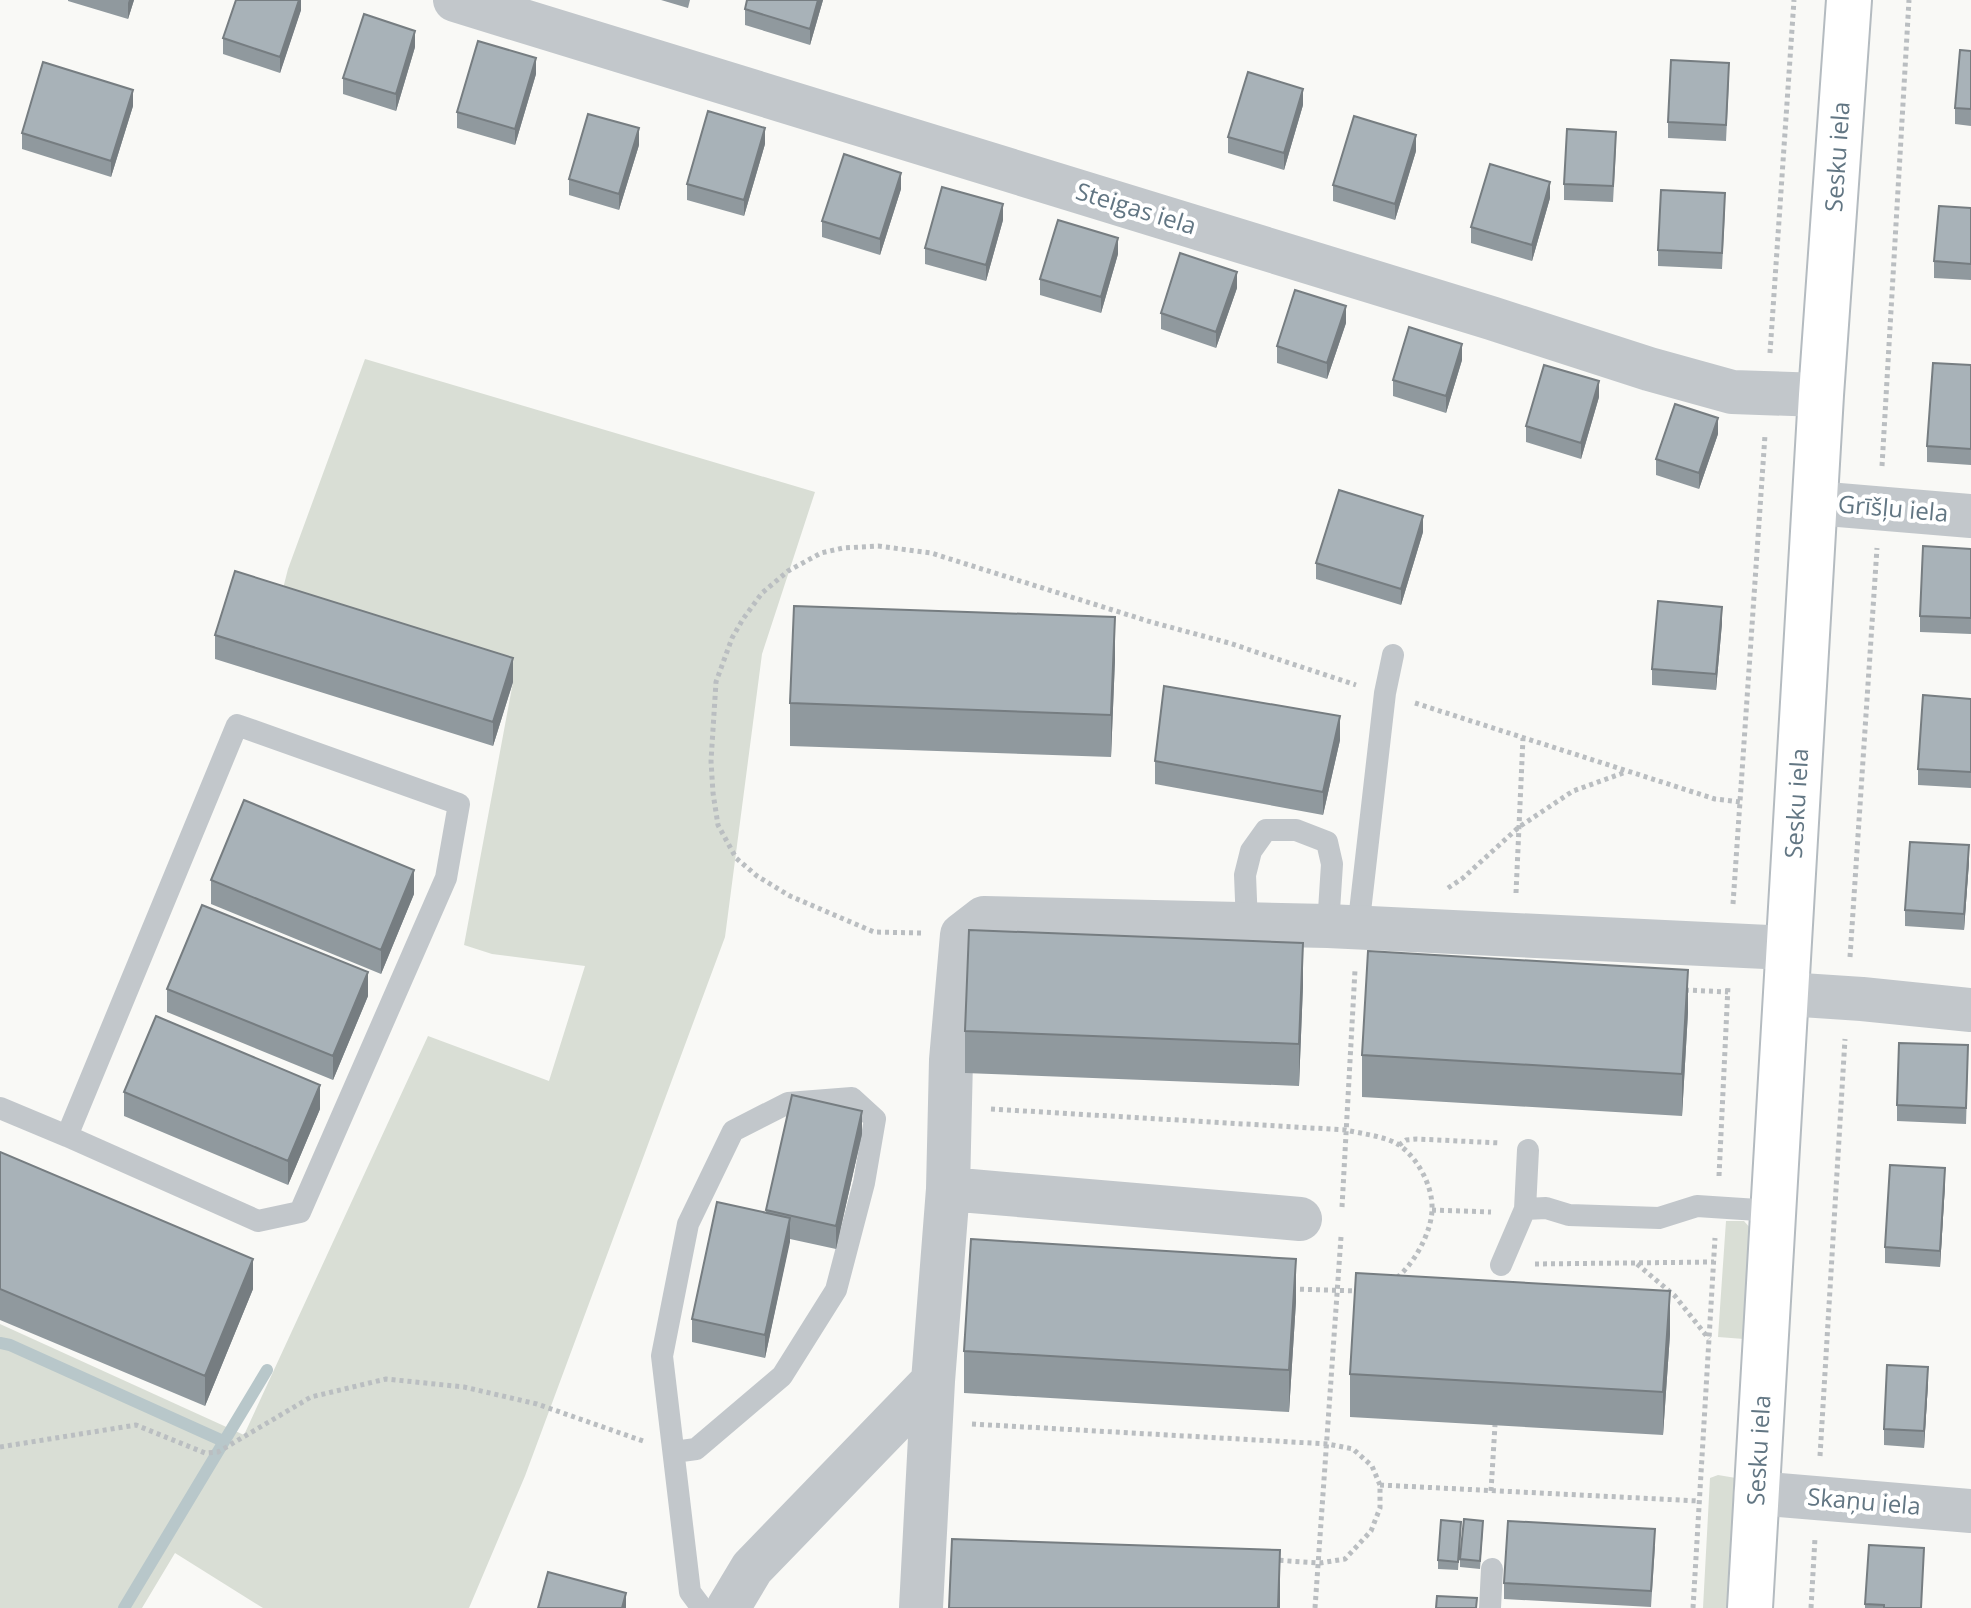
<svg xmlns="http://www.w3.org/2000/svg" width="1971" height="1608" font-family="'Open Sans',sans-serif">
  <rect width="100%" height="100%" fill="#f9f9f6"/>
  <!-- green -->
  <path fill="#d9ded5" d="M 365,359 L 815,492 L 762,654 L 725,937 L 525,1476 L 469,1608 L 263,1608 L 175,1553 L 142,1608 L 0,1608 L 0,1324 L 244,1435 L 428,1036 L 549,1081 L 585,966 L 492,954 L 464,945 L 513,682 L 278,608 L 288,569 Z
    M 1726,1221 L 1744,1221 L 1751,1229 L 1744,1339 L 1718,1337 Z
    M 1718,1475 L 1736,1478 L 1729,1608 L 1703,1608 L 1710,1478 Z"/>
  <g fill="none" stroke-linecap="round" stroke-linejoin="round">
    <!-- stream -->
    <path stroke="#b8c7ca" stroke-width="12" d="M 0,1343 L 10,1345 L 223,1441
      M 124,1608 L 267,1370"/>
    <!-- secondary casing -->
    <g stroke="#b4bbc0" stroke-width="48">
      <g id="secondary">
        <path id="s1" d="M 1750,1608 L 1821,395 L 1849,0"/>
      </g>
    </g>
    <!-- path -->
    <path stroke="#babec1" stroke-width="5" stroke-dasharray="4 4" stroke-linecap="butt" d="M 1770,353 L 1794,0
      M 1882,466 L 1909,0
      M 1415,703 L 1715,799 L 1741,802
      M 1448,888 L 1463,878 L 1519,827 L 1573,791 L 1626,772
      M 1516,893 L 1523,738
      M 1733,904 L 1765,435
      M 921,933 L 874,932 L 790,896 L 757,876 L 736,858 L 718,825 L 713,793 L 711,761 L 716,682 L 732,638 L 743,619 L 762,593 L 788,571 L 821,553 L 843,548 L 878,546 L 931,553 L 1151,622 L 1229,643 L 1356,685
      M 1850,957 L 1877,548
      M 1685,990 L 1728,992
      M 991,1109 L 1346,1130 C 1362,1134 1385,1136 1399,1145 C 1418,1158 1433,1187 1432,1209 C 1432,1232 1413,1266 1395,1279
      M 1399,1145 L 1406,1140 L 1417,1139 L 1500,1143
      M 1719,1176 L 1728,986
      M 1342,1207 L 1355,970
      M 1432,1210 L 1491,1212
      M 1535,1264 L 1714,1262
      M 1637,1264 L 1675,1296 L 1709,1339
      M 1292,1289 L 1358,1291
      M 972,1424 L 1328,1444 L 1353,1449 L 1372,1466 L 1380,1485 L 1380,1508 L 1371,1531 L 1345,1559 L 1320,1563 L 1274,1560
      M 0,1447 L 136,1425 L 205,1453 L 218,1452 L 311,1397 L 386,1379 L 464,1387 L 537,1404 L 643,1441
      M 1820,1456 L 1845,1039
      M 1380,1485 L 1699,1501
      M 1491,1491 L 1495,1425
      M 1315,1608 L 1341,1237
      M 1693,1608 L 1715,1238
      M 1811,1608 L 1815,1538"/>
    <!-- lane -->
    <path stroke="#c2c7cb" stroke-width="22" d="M 1247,924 L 1245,875 L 1251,851 L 1266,830 L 1296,830 L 1327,842 L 1332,864 L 1328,926
      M 1358,929 L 1385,693 L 1393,655
      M 0,1108 L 67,1136 L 258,1221 L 300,1212 L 446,878 L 459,804 L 237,725 L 67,1136
      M 1528,1150 L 1525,1209 L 1546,1208 L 1569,1215 L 1659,1218 L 1697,1206 L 1773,1211
      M 1501,1265 L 1525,1209
      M 674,1452 L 696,1449 L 782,1376 L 836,1290 L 864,1183 L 875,1119 L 852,1098 L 788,1103 L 733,1131 L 688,1224 L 662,1356 L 690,1592 L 702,1608
      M 1490,1608 L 1492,1569"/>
    <!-- street -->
    <path stroke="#c2c7cb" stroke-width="44" d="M 455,0 L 1491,318 L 1649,369 L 1732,392 L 1821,395
      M 1815,503 L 1971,516
      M 1786,994 L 1862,999 L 1971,1010
      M 1300,1219 L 948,1189 L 951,1060 L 962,935 L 984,918 L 1328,926 L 1788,948
      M 1756,1493 L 1971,1511
      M 728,1608 L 752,1568 L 933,1381 L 948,1189
      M 921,1608 L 933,1381"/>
    <!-- secondary -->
    <use href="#secondary" stroke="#fff" stroke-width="44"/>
  </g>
  <!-- wall -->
  <path fill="#90999e" d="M 68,0 L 134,0 L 128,19 L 68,1 Z
    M 301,0 L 301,10 L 280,73 L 223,54 L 223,38 Z
    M 661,0 L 690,0 L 688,8 Z
    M 823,0 L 810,45 L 745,25 L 745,9 Z
    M 415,47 L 396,111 L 343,94 L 343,78 Z
    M 1971,51 L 1971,126 L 1955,124 L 1955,108 Z
    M 536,74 L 515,145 L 457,128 L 457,112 Z
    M 1729,79 L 1726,141 L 1668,138 L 1668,122 Z
    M 1303,105 L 1284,170 L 1228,153 L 1228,137 Z
    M 133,106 L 111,177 L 22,149 L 22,133 Z
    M 765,144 L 744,216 L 687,200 L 687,184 Z
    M 639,145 L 619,210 L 569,195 L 569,179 Z
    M 1616,148 L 1613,202 L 1564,200 L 1564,184 Z
    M 1416,151 L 1395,220 L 1333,201 L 1333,185 Z
    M 901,189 L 880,255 L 822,237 L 822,221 Z
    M 1550,198 L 1532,261 L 1471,243 L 1471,227 Z
    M 1971,208 L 1971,280 L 1934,278 L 1934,261 Z
    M 1725,210 L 1722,269 L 1658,266 L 1658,250 Z
    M 1003,220 L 986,281 L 925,264 L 925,248 Z
    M 1118,254 L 1101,313 L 1040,295 L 1040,279 Z
    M 1237,288 L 1216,348 L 1161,329 L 1161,313 Z
    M 1346,323 L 1327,379 L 1277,363 L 1277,346 Z
    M 1462,360 L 1446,413 L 1393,396 L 1393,380 Z
    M 1971,365 L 1971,465 L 1927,462 L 1927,446 Z
    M 1599,397 L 1581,459 L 1526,442 L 1526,426 Z
    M 1718,434 L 1699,489 L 1656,475 L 1656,459 Z
    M 1423,532 L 1401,605 L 1316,579 L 1316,563 Z
    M 1971,549 L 1971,634 L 1920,632 L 1920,616 Z
    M 1722,623 L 1716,690 L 1652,685 L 1652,669 Z
    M 215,635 L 513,682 L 493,746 L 215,659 Z
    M 1115,659 L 1111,757 L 790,746 L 790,703 Z
    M 1971,699 L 1971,788 L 1918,785 L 1918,769 Z
    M 1340,740 L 1323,815 L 1155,784 L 1155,761 Z
    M 1969,862 L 1964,930 L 1905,926 L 1905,910 Z
    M 211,880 L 414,894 L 381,974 L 211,904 Z
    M 1303,985 L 1299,1086 L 965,1073 L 965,1031 Z
    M 167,989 L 368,996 L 333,1080 L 167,1012 Z
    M 1688,1012 L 1682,1116 L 1362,1097 L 1362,1055 Z
    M 1968,1061 L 1966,1124 L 1897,1121 L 1897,1105 Z
    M 124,1092 L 320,1109 L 288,1185 L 124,1116 Z
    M 862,1134 L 836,1249 L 790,1239 L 765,1358 L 692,1342 L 692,1319 L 766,1213 L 766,1210 Z
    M 0,1152 L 253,1289 L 205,1406 L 0,1320 Z
    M 1945,1184 L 1940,1267 L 1885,1263 L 1885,1247 Z
    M 1296,1301 L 1289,1412 L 964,1393 L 964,1351 Z
    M 1670,1334 L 1663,1435 L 1350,1417 L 1350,1374 Z
    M 1928,1383 L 1924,1448 L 1884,1445 L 1884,1429 Z
    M 1483,1529 L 1480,1569 L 1460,1567 L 1460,1559 Z
    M 1461,1530 L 1458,1570 L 1438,1569 L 1438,1560 Z
    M 1655,1546 L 1651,1607 L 1504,1599 L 1504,1583 Z
    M 1865,1604 L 1921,1608 L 1865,1608 Z"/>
  <!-- shaded-wall -->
  <path fill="#767d81" d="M 129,0 L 134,0 L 128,19 L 128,3 Z
    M 299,0 L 301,0 L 301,10 L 280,73 L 280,57 Z
    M 818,0 L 823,0 L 810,45 L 810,29 Z
    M 415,31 L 415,47 L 396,111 L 396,94 Z
    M 536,58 L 536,74 L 515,145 L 515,129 Z
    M 1303,89 L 1303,105 L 1284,170 L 1284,153 Z
    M 133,90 L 133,106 L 111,177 L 111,161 Z
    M 639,128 L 639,145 L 619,210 L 619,194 Z
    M 765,128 L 765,144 L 744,216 L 744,200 Z
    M 1416,135 L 1416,151 L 1395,220 L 1395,204 Z
    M 901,173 L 901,189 L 880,255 L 880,239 Z
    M 1550,182 L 1550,198 L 1532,261 L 1532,245 Z
    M 1003,204 L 1003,220 L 986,281 L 986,265 Z
    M 1118,238 L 1118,254 L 1101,313 L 1101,297 Z
    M 1237,272 L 1237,288 L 1216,348 L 1216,332 Z
    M 1346,306 L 1346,323 L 1327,379 L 1327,363 Z
    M 1462,344 L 1462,360 L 1446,413 L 1446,396 Z
    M 1599,381 L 1599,397 L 1581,459 L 1581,443 Z
    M 1718,418 L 1718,434 L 1699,489 L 1699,473 Z
    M 1423,516 L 1423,532 L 1401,605 L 1401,589 Z
    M 1722,607 L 1722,623 L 1716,690 L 1716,674 Z
    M 1115,617 L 1115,659 L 1111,757 L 1111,715 Z
    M 513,658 L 513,682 L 493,746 L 493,722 Z
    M 1340,716 L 1340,740 L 1323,815 L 1323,792 Z
    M 1969,845 L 1969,862 L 1964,930 L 1964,914 Z
    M 414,870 L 414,894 L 381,974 L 381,950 Z
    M 1303,943 L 1303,985 L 1299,1086 L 1299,1044 Z
    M 1688,970 L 1688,1012 L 1682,1116 L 1682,1074 Z
    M 368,972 L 368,996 L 333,1080 L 333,1056 Z
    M 320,1085 L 320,1109 L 288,1185 L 288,1161 Z
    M 862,1111 L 862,1134 L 836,1249 L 836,1226 Z
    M 1945,1168 L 1945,1184 L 1940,1267 L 1940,1251 Z
    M 790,1218 L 790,1242 L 765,1358 L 765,1335 Z
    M 253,1259 L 253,1289 L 205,1406 L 205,1376 Z
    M 1296,1259 L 1296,1301 L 1289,1412 L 1289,1370 Z
    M 1670,1291 L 1670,1334 L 1663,1435 L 1663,1392 Z
    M 1928,1367 L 1928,1383 L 1924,1448 L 1924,1431 Z
    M 1280,1550 L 1280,1608 L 1278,1608 Z
    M 626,1593 L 626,1608 L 622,1608 Z"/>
  <!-- building -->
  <path fill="#a8b2b8" stroke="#767d81" stroke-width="2" d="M 236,0 L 299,0 L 280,57 L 223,38 Z
    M 747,0 L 818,0 L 810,29 L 745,9 Z
    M 364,14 L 415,31 L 396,94 L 343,78 Z
    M 478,41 L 536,58 L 515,129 L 457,112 Z
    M 1960,50 L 1971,51 L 1971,109 L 1955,108 Z
    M 1671,60 L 1729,63 L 1726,125 L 1668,122 Z
    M 43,62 L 133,90 L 111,161 L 22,133 Z
    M 1248,72 L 1303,89 L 1284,153 L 1228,137 Z
    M 708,111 L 765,128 L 744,200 L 687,184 Z
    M 588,114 L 639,128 L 619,194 L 569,179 Z
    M 1354,116 L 1416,135 L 1395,204 L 1333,185 Z
    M 1567,129 L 1616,132 L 1613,186 L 1564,184 Z
    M 844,154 L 901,173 L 880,239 L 822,221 Z
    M 1490,164 L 1550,182 L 1532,245 L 1471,227 Z
    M 942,187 L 1003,204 L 986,265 L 925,248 Z
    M 1661,190 L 1725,193 L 1722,253 L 1658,250 Z
    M 1939,206 L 1971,208 L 1971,264 L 1934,261 Z
    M 1058,220 L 1118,238 L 1101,297 L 1040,279 Z
    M 1180,253 L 1237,272 L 1216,332 L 1161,313 Z
    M 1295,290 L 1346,306 L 1327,363 L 1277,346 Z
    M 1409,327 L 1462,344 L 1446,396 L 1393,380 Z
    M 1933,363 L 1971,365 L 1971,449 L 1927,446 Z
    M 1544,365 L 1599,381 L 1581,443 L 1526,426 Z
    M 1675,404 L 1718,418 L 1699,473 L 1656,459 Z
    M 1339,490 L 1423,516 L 1401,589 L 1316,563 Z
    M 1923,546 L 1971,549 L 1971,618 L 1920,616 Z
    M 235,571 L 513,658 L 493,722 L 215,635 Z
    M 1658,601 L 1722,607 L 1716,674 L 1652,669 Z
    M 794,606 L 1115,617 L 1111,715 L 790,703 Z
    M 1164,686 L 1340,716 L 1323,792 L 1155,761 Z
    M 1923,695 L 1971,699 L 1971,772 L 1918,769 Z
    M 244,800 L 414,870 L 381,950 L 211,880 Z
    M 1910,842 L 1969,845 L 1964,914 L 1905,910 Z
    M 202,905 L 368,972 L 333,1056 L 167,989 Z
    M 969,930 L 1303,943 L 1299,1044 L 965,1031 Z
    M 1368,951 L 1688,970 L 1682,1074 L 1362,1055 Z
    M 156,1016 L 320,1085 L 288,1161 L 124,1092 Z
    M 1899,1043 L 1968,1045 L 1966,1108 L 1897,1105 Z
    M 792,1095 L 862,1111 L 836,1226 L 766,1210 Z
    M 0,1152 L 253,1259 L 205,1376 L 0,1289 Z
    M 1890,1165 L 1945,1168 L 1940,1251 L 1885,1247 Z
    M 717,1202 L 790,1218 L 765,1335 L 692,1319 Z
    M 971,1239 L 1296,1259 L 1289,1370 L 964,1351 Z
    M 1356,1273 L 1670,1291 L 1663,1392 L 1350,1374 Z
    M 1887,1365 L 1928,1367 L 1924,1431 L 1884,1429 Z
    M 1464,1519 L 1483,1521 L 1480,1561 L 1460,1559 Z
    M 1441,1520 L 1461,1522 L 1458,1562 L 1438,1560 Z
    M 1508,1521 L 1655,1529 L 1651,1591 L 1504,1583 Z
    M 952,1539 L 1280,1550 L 1278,1608 L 949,1608 Z
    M 1869,1545 L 1924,1548 L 1921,1608 L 1884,1608 L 1884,1605 L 1865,1604 Z
    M 548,1572 L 626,1593 L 622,1608 L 538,1608 Z
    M 1437,1596 L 1477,1598 L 1476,1608 L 1436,1608 Z"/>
  <g text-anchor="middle" stroke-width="8" stroke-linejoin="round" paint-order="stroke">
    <!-- street labels -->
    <g font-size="24" fill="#627683" stroke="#fff">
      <text dy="8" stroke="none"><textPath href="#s1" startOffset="1454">Sesku iela</textPath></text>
      <text transform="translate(1136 209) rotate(17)" y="8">Steigas iela</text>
      <text transform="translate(1893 509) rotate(5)" y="8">Grīšļu iela</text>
      <text dy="8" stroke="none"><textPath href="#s1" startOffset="806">Sesku iela</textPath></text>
      <text dy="8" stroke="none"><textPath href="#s1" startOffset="158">Sesku iela</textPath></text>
      <text transform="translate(1864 1502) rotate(5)" y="8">Skaņu iela</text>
    </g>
  </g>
</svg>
